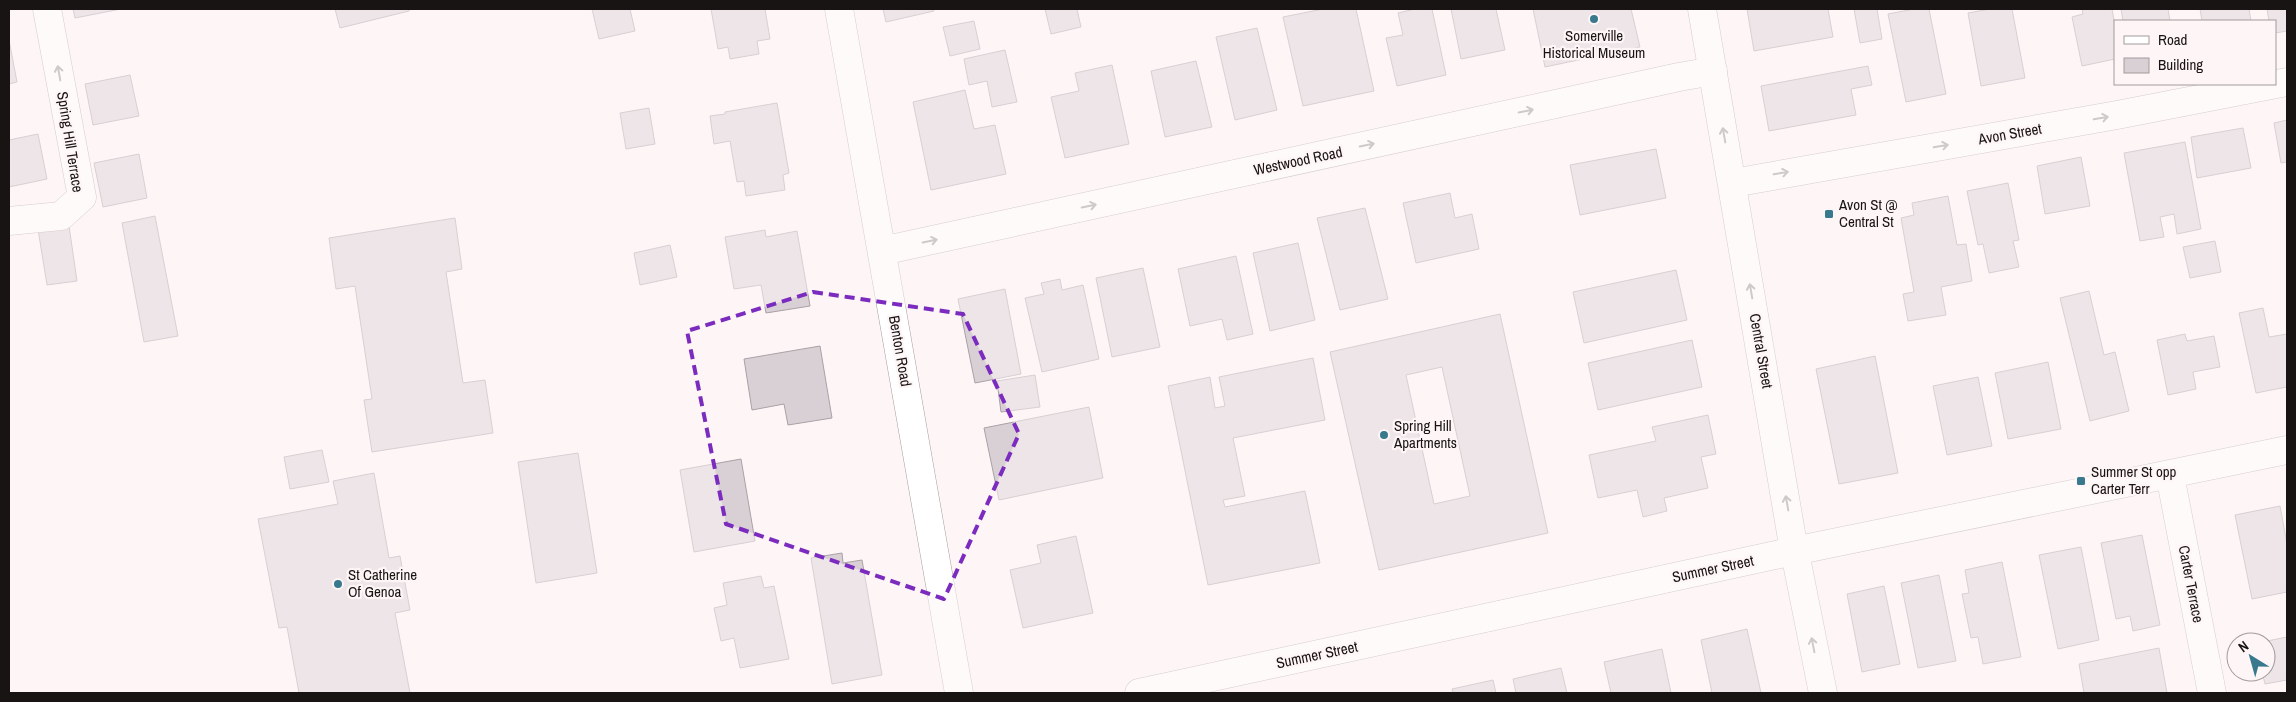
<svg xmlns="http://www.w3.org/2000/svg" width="2296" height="702" font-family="'Archivo Narrow',sans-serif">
  <rect width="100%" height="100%" fill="#fef5f6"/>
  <!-- building -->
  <path fill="#d9d0d5" stroke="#aaa1a6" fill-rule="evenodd" d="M 73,9 L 121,9 L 75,18 Z
    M 335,9 L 409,9 L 409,11 L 340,28 Z
    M 592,9 L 630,9 L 635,31 L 599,39 Z
    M 711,9 L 765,9 L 770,39 L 757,41 L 759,54 L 730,59 L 728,47 L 718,49 Z
    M 883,9 L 933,9 L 934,11 L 886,22 Z
    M 1045,9 L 1077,9 L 1081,27 L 1051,34 Z
    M 1323,9 L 1356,9 L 1374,91 L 1303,106 L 1283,17 Z
    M 1415,9 L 1432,9 L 1446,75 L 1397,86 L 1386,38 L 1403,35 L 1398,13 Z
    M 1451,9 L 1496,9 L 1505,50 L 1461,59 Z
    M 1533,9 L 1631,9 L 1640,47 L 1545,67 Z
    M 1747,9 L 1828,9 L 1833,37 L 1754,51 Z
    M 1854,9 L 1877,9 L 1882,39 L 1860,43 Z
    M 1914,9 L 1929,9 L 1946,94 L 1906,102 L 1888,14 Z
    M 1990,9 L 2012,9 L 2025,78 L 1981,86 L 1968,13 Z
    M 2082,9 L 2112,9 L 2115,25 L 2115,59 L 2082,66 L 2072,17 L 2083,14 Z
    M 2121,9 L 2168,9 L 2170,21 L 2123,21 Z
    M 2200,9 L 2249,9 L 2251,21 L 2202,21 Z
    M 2267,9 L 2287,9 L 2287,31 L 2275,33 L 2275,21 L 2269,21 Z
    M 974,21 L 980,49 L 950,56 L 943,27 Z
    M 1257,28 L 1277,110 L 1235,120 L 1216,37 Z
    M 9,40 L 17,82 L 9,84 Z
    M 1005,50 L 1017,102 L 992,107 L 987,81 L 969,85 L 964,59 Z
    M 1196,61 L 1212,127 L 1165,137 L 1151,71 Z
    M 1112,65 L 1129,144 L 1065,158 L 1051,97 L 1079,91 L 1075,73 Z
    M 1868,66 L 1872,85 L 1851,89 L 1856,115 L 1769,131 L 1761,86 Z
    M 130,75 L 139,116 L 93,125 L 85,84 Z
    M 965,90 L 974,129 L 995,125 L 1006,174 L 931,190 L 913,102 Z
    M 777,103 L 789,173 L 783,175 L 785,190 L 746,196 L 744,181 L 737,182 L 730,141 L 714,144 L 710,116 L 725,114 L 725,112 Z
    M 649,108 L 655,144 L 626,149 L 620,113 Z
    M 2287,120 L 2287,162 L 2281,163 L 2274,123 Z
    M 2243,128 L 2251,168 L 2197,178 L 2191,137 Z
    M 38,134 L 47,179 L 9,187 L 9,140 Z
    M 2185,142 L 2201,229 L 2177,234 L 2174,214 L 2160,217 L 2164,237 L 2140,241 L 2124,153 Z
    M 1656,149 L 1666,198 L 1580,215 L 1570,165 Z
    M 139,154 L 147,198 L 103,207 L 94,163 Z
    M 2081,157 L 2090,206 L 2045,214 L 2037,166 Z
    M 2008,183 L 2019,240 L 2013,241 L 2019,267 L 1989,273 L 1983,244 L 1978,245 L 1967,191 Z
    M 1450,193 L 1455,218 L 1472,214 L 1479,249 L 1416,263 L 1403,203 Z
    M 1948,196 L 1957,245 L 1966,244 L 1972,281 L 1941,287 L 1946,315 L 1908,321 L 1903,294 L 1914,292 L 1901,218 L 1914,215 L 1912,203 Z
    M 1365,208 L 1388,299 L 1340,310 L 1317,218 Z
    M 155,216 L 178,336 L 144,342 L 122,223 Z
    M 455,218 L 462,269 L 446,272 L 463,383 L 485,380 L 493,433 L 372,452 L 364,400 L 372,399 L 355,286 L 336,289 L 329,238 Z
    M 68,219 L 77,281 L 47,285 L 37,223 Z
    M 765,230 L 766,237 L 797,231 L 810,306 L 766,313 L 761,285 L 734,289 L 725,237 Z
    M 2215,241 L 2221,272 L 2190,278 L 2183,247 Z
    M 1298,243 L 1315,320 L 1270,331 L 1253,253 Z
    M 670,245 L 677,277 L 640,285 L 634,253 Z
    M 1236,256 L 1253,334 L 1227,340 L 1222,319 L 1190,326 L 1178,269 Z
    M 1143,268 L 1160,347 L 1112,357 L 1096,278 Z
    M 1676,270 L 1687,320 L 1584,343 L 1573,292 Z
    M 1060,279 L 1062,290 L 1083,285 L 1099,359 L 1042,372 L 1025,298 L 1044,294 L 1041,283 Z
    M 1005,289 L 1021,374 L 975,383 L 958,299 Z
    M 2089,291 L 2104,355 L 2115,352 L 2129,411 L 2090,421 L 2060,298 Z
    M 2263,308 L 2269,337 L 2287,334 L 2287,387 L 2256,393 L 2239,313 Z
    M 1500,314 L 1548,533 L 1379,570 L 1330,352 ZM 1442,367 L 1470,496 L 1434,504 L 1406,375 Z
    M 2185,334 L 2187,341 L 2214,336 L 2220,367 L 2193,372 L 2196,389 L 2168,395 L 2157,340 Z
    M 1692,340 L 1702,387 L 1598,410 L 1588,363 Z
    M 820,346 L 832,418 L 788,425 L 784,404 L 752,410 L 744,359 Z
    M 1875,356 L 1898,473 L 1839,484 L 1816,369 Z
    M 1313,358 L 1325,420 L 1233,438 L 1245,496 L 1223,500 L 1225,507 L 1305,491 L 1320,563 L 1208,585 L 1168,386 L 1210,377 L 1215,408 L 1225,406 L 1219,377 Z
    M 2048,362 L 2061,429 L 2008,439 L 1995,373 Z
    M 1035,375 L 1040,407 L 1001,412 L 997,381 Z
    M 1978,377 L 1992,446 L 1947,455 L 1933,386 Z
    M 1089,407 L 1103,478 L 999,500 L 984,428 Z
    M 1708,415 L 1716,454 L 1701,457 L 1708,488 L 1664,498 L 1667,511 L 1643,517 L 1637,490 L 1598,498 L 1589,455 L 1656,441 L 1652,427 Z
    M 322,450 L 329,482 L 290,489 L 284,457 Z
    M 578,453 L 597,573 L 536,583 L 518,462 Z
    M 741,459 L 755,541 L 694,552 L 680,470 Z
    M 374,473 L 389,558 L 400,556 L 410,610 L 395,613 L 410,693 L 299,693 L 287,627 L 279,628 L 258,519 L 338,504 L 333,481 Z
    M 2280,506 L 2287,544 L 2287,592 L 2252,599 L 2235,515 Z
    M 2142,535 L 2160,625 L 2133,631 L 2130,616 L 2116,619 L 2101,543 Z
    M 1076,536 L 1093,613 L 1023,628 L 1010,570 L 1041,563 L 1037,545 Z
    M 2081,547 L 2099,640 L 2058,649 L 2039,555 Z
    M 842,553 L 843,563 L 862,560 L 882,675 L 832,684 L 811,558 Z
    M 2002,562 L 2021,657 L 1983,664 L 1978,637 L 1971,638 L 1962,594 L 1969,593 L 1965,570 Z
    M 1939,575 L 1956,661 L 1918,668 L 1901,583 Z
    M 761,576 L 764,588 L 774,586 L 789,659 L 740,668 L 734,638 L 721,641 L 714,608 L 727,605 L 723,583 Z
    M 1884,586 L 1900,664 L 1862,672 L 1847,594 Z
    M 1747,629 L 1761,693 L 1712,693 L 1701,640 Z
    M 2287,637 L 2287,680 L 2265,684 L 2262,672 L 2266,672 L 2266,642 L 2262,642 Z
    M 2159,648 L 2167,693 L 2084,693 L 2079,664 Z
    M 1662,649 L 1671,693 L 1611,693 L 1604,662 Z
    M 1561,668 L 1567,693 L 1516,693 L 1513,679 Z
    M 1493,680 L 1496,693 L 1453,693 L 1452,689 Z"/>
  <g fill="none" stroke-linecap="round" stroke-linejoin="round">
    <!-- minor casing -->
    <g stroke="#a89d9e" stroke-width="29">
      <path id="minor" d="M 839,9 L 959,693
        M 1733,183 L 2117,115 L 2287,82
        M 9,221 L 61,216 L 82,197 L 47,9
        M 882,251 L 1679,77 L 1713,71
        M 2170,475 L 2212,693"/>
    </g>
    <!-- tertiary casing -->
    <g stroke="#a89d9e" stroke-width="29">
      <path id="tertiary" d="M 1702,9 L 1791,533 L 1823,693"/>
    </g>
    <!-- secondary casing -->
    <g stroke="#a89d9e" stroke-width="29">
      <path id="secondary" d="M 1139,693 L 1794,551 L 2287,450"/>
    </g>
    <!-- minor -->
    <use href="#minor" stroke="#fff" stroke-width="28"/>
    <!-- tertiary -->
    <use href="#tertiary" stroke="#fff" stroke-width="28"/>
    <!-- secondary -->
    <use href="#secondary" stroke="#fff" stroke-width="28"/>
  </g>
  <!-- one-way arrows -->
  <defs><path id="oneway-shaft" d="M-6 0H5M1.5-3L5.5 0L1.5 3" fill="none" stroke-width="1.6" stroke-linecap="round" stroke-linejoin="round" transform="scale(1.25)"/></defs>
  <g stroke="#979595">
    <use href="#oneway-shaft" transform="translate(59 73) rotate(-100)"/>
    <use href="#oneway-shaft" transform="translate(1526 111) rotate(-12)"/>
    <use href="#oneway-shaft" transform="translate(2101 118) rotate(-10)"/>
    <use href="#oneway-shaft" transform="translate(1724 135) rotate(-100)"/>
    <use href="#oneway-shaft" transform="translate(1367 145) rotate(-12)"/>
    <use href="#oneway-shaft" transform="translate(1941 146) rotate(-10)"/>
    <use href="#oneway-shaft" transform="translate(1781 173) rotate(-10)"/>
    <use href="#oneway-shaft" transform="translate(1089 206) rotate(-12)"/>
    <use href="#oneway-shaft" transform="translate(930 241) rotate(-12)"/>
    <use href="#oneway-shaft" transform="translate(1751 291) rotate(-100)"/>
    <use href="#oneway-shaft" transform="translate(1787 503) rotate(-100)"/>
    <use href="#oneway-shaft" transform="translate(1813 645) rotate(-101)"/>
  </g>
  <!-- marked area -->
  <path d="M0 0H2296V702H0ZM 813,292 L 963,314 L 1019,434 L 944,599 L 726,524 L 687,331 Z" fill="#fef5f6" fill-opacity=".55" fill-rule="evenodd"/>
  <path fill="none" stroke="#7b2cbf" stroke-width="4" stroke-dasharray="10 6" stroke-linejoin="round" d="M 813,292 L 963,314 L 1019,434 L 944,599 L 726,524 L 687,331 Z"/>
  <!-- markers -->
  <g fill="#39798d" stroke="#fef5f6" stroke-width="2">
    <circle cx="1594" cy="19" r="5"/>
    <rect x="1824" y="209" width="10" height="10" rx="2.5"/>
    <circle cx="1384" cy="435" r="5"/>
    <rect x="2076" y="476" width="10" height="10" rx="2.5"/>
    <circle cx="338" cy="584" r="5"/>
  </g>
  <g text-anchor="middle" stroke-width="4.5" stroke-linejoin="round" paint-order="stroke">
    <!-- poi labels -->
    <g font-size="15" fill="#181414" stroke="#fef5f6" text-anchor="start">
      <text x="1594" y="41" text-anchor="middle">Somerville<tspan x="1594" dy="17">Historical Museum</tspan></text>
      <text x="1839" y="210">Avon St @<tspan x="1839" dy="17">Central St</tspan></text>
      <text x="1394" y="431">Spring Hill<tspan x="1394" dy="17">Apartments</tspan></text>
      <text x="2091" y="477">Summer St opp<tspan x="2091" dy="17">Carter Terr</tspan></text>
      <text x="348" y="580">St Catherine<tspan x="348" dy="17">Of Genoa</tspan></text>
    </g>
    <!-- street labels -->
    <g font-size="15" fill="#181414" stroke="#fef5f6">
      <text transform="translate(2010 134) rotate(-10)" y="5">Avon Street</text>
      <text transform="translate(70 142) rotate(81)" y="5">Spring Hill Terrace</text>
      <text transform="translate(1298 161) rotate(-12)" y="5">Westwood Road</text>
      <text transform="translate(900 351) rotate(80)" y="5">Benton Road</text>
      <text transform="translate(1761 351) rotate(80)" y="5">Central Street</text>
      <text transform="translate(1713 569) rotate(-12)" y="5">Summer Street</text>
      <text transform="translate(2191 584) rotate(79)" y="5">Carter Terrace</text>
      <text transform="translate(1317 655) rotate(-12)" y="5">Summer Street</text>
    </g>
  </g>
  <!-- border -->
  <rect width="2296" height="702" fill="none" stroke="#181414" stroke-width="20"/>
  <!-- legend -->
  <rect x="2114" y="20" width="162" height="65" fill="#fef5f6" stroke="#a29b9c"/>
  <rect x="2124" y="36" width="25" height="8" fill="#ffffff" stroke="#a29b9c"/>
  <text x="2158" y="45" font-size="15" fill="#181414">Road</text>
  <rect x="2124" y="58" width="25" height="15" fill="#d9d0d5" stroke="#a29b9c"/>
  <text x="2158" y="70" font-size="15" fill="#181414">Building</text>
  <!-- north arrow -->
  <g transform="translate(2251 657) rotate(323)"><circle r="24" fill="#fef5f6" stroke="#a29b9c"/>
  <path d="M0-4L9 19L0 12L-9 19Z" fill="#39798d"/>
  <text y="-8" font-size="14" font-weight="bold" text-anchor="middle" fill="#181414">N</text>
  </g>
</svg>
